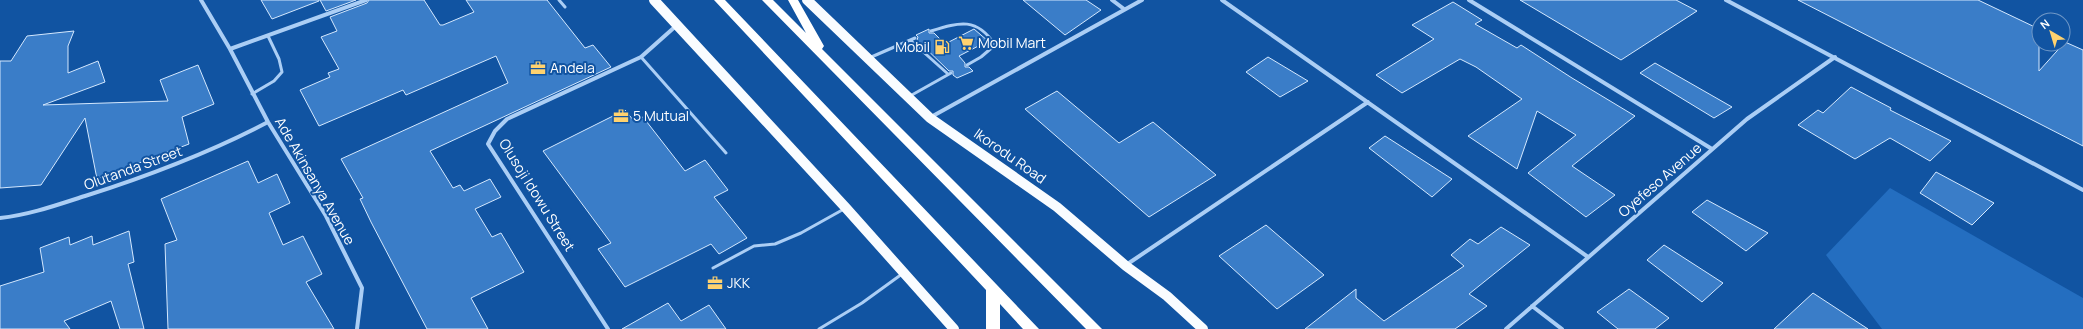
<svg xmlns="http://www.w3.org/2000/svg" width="2083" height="329" font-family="Manrope,sans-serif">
  <rect width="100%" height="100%" fill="#1154a2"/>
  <!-- green -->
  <path fill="#246ec0" d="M 1890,188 L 2083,298 L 2083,329 L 1882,329 L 1826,255 Z"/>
  <!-- building -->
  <path fill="#3a7dc8" stroke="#d4e8fe" d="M 261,0 L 319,0 L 319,1 L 272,19 Z
    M 320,0 L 356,0 L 326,11 Z
    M 369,0 L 424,0 L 440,25 L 443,25 L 474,12 L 466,0 L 547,0 L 585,48 L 593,45 L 611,67 L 430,151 L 453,188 L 460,185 L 464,191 L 490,179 L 501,197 L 475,209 L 492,237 L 501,233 L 524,272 L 471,298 L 488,329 L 427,329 L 371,222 L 360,199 L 363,198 L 341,159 L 508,83 L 496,56 L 406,95 L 403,90 L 319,126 L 300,90 L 330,77 L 328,73 L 339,69 L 321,37 L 337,31 L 330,17 L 367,3 Z
    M 1023,0 L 1086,0 L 1101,10 L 1065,35 Z
    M 1520,0 L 1676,0 L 1697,11 L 1621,60 Z
    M 1798,0 L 1978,0 L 2039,29 L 2039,71 L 2065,42 L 2083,50 L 2083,146 Z
    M 1453,2 L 1482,20 L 1475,24 L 1517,48 L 1521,45 L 1572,78 L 1635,116 L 1572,166 L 1615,195 L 1586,217 L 1528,173 L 1576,135 L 1537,111 L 1517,169 L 1468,136 L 1522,99 L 1476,67 L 1460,59 L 1402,93 L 1376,75 L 1434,39 L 1412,25 Z
    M 929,29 L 929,33 L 934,33 L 945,44 L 974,29 L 988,41 L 959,56 L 965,63 L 965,67 L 969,67 L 973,71 L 957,78 L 953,75 L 953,71 L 949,71 L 917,40 L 918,37 L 916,35 Z
    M 74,31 L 68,46 L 68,73 L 98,61 L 105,82 L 43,105 L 168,101 L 160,80 L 198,65 L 214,104 L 182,117 L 189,144 L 97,179 L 85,118 L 41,185 L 0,188 L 0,61 L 11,61 L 27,36 Z
    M 1268,57 L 1308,81 L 1280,97 L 1246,72 Z
    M 1655,63 L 1732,107 L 1714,118 L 1640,73 Z
    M 1851,87 L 1891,108 L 1890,110 L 1951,141 L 1930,161 L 1890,138 L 1855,159 L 1798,125 L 1818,110 L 1823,113 Z
    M 1057,91 L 1119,143 L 1153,122 L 1216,175 L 1149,217 L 1025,109 Z
    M 625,110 L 634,121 L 643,117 L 685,171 L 705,160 L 728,190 L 714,197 L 747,238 L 719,254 L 711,244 L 625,287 L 598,249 L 611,243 L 543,151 Z
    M 1385,136 L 1452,179 L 1432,197 L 1369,148 Z
    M 248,161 L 258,183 L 277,174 L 290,203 L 269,213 L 283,245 L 303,236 L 322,274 L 306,282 L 334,329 L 168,329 L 165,244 L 177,240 L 161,199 Z
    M 1936,172 L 1994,203 L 1972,225 L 1920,193 Z
    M 1707,200 L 1768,233 L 1746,251 L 1692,212 Z
    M 1266,225 L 1324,275 L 1277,309 L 1219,256 Z
    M 1501,227 L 1530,245 L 1469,294 L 1487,306 L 1455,329 L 1305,329 L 1356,289 L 1356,298 L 1384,321 L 1464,266 L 1451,255 L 1470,239 L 1478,244 Z
    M 129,231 L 134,262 L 128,264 L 144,329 L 120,329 L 111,301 L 64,321 L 70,329 L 0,329 L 0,286 L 44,272 L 40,248 L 69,237 L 70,245 L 92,236 L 93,245 Z
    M 1664,245 L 1723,283 L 1702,302 L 1647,260 Z
    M 1629,289 L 1669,318 L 1655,329 L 1618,329 L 1597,312 Z
    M 1813,293 L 1868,329 L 1774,329 Z
    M 668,303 L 681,321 L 709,305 L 726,329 L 622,329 Z"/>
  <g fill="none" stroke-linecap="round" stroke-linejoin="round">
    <!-- lane -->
    <path stroke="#abcef5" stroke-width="3" d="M 559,0 L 565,7
      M 931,31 C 960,22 977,17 995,45 L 981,57 L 967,65
      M 910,40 L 948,74
      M 641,57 L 726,153
      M 869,58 L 915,38
      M 252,94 L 274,81 L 282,72 L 279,59 L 268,36
      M 910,96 L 951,73
      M 713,268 L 754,246 L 775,244 L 801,233 L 844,209
      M 819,329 L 862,303 L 902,274"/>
    <!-- street -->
    <path stroke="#abcef5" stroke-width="4" d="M 201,0 L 230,49 L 268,122 L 326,216 L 362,288 L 357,329
      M 1112,0 L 1124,9
      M 1222,0 L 1588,257
      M 1469,0 L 1712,149
      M 1726,0 L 2083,190
      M 230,49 L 366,0
      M 931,117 L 1142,0
      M 0,218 C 29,215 57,205 85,196 C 148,176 209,153 268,122
      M 1126,265 L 1368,102
      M 1532,306 L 1562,329
      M 608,329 L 488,144 L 495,131 L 507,119 L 641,57 L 677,25
      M 1506,329 L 1747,119 L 1835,57"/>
    <!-- primary -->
    <path stroke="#f9fcff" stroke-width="10" d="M 654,0 L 846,208 L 954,329
      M 807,0 L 930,118 L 1057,207 L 1126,266 L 1167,296 L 1203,329"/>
    <!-- highway -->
    <path fill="#fff" fill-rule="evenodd" d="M 714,0 L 725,0 L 1039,329 L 1023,329 L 1000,304 L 1000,329 L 986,329 L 986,290 Z
      M 762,0 L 773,0 L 806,33 L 788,0 L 798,0 L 824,46 L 822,49 L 1102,329 L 1086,329 Z"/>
  </g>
  <!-- icons -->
  <defs>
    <g id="supermarket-bare" transform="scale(1.2)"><path d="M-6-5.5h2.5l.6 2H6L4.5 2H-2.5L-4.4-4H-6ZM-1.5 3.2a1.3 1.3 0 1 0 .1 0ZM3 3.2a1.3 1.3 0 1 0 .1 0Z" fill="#ffd26f" stroke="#1154a2" stroke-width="2.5" paint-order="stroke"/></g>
    <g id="fuel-bare" transform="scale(1.2)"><path d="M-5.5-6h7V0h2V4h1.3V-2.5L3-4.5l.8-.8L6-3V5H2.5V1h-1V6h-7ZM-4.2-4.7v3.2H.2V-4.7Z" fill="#ffd26f" stroke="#1154a2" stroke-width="2.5" paint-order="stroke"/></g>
    <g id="office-bare" transform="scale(1.2)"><path d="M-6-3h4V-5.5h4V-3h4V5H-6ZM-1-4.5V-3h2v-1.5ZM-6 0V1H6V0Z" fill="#ffd26f" stroke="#1154a2" stroke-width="2.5" paint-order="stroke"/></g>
  </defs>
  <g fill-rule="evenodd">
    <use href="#supermarket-bare" x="966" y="43"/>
    <use href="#fuel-bare" x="942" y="47"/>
    <use href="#office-bare" x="538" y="68"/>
    <use href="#office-bare" x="621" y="116"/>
    <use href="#office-bare" x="715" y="283"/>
  </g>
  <g text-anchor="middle" stroke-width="4" stroke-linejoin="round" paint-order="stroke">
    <!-- poi labels -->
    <g font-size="14" fill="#fff" stroke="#1154a2" text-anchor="start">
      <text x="978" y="48">Mobil Mart</text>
      <text x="930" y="52" text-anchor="end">Mobil</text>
      <text x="550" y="73">Andela</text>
      <text x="633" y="121">5 Mutual</text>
      <text x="727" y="288">JKK</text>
    </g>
    <!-- street labels -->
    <g font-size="14" fill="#fff" stroke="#1154a2">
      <text transform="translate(1010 156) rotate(35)" y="5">Ikorodu Road</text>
      <text transform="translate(133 168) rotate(-20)" y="5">Olutanda Street</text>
      <text transform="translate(1660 180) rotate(-41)" y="5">Oyefeso Avenue</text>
      <text transform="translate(315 181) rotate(60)" y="5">Ade Akinsanya Avenue</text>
      <text transform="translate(537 195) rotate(58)" y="5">Olusoji Idowu Street</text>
    </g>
  </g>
  <!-- north arrow -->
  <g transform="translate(2051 32) rotate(322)"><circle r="19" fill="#1154a2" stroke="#7098c7"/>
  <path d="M0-3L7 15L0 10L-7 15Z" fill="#ffd26f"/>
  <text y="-6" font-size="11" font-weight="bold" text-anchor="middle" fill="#ffffff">N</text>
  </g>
</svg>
